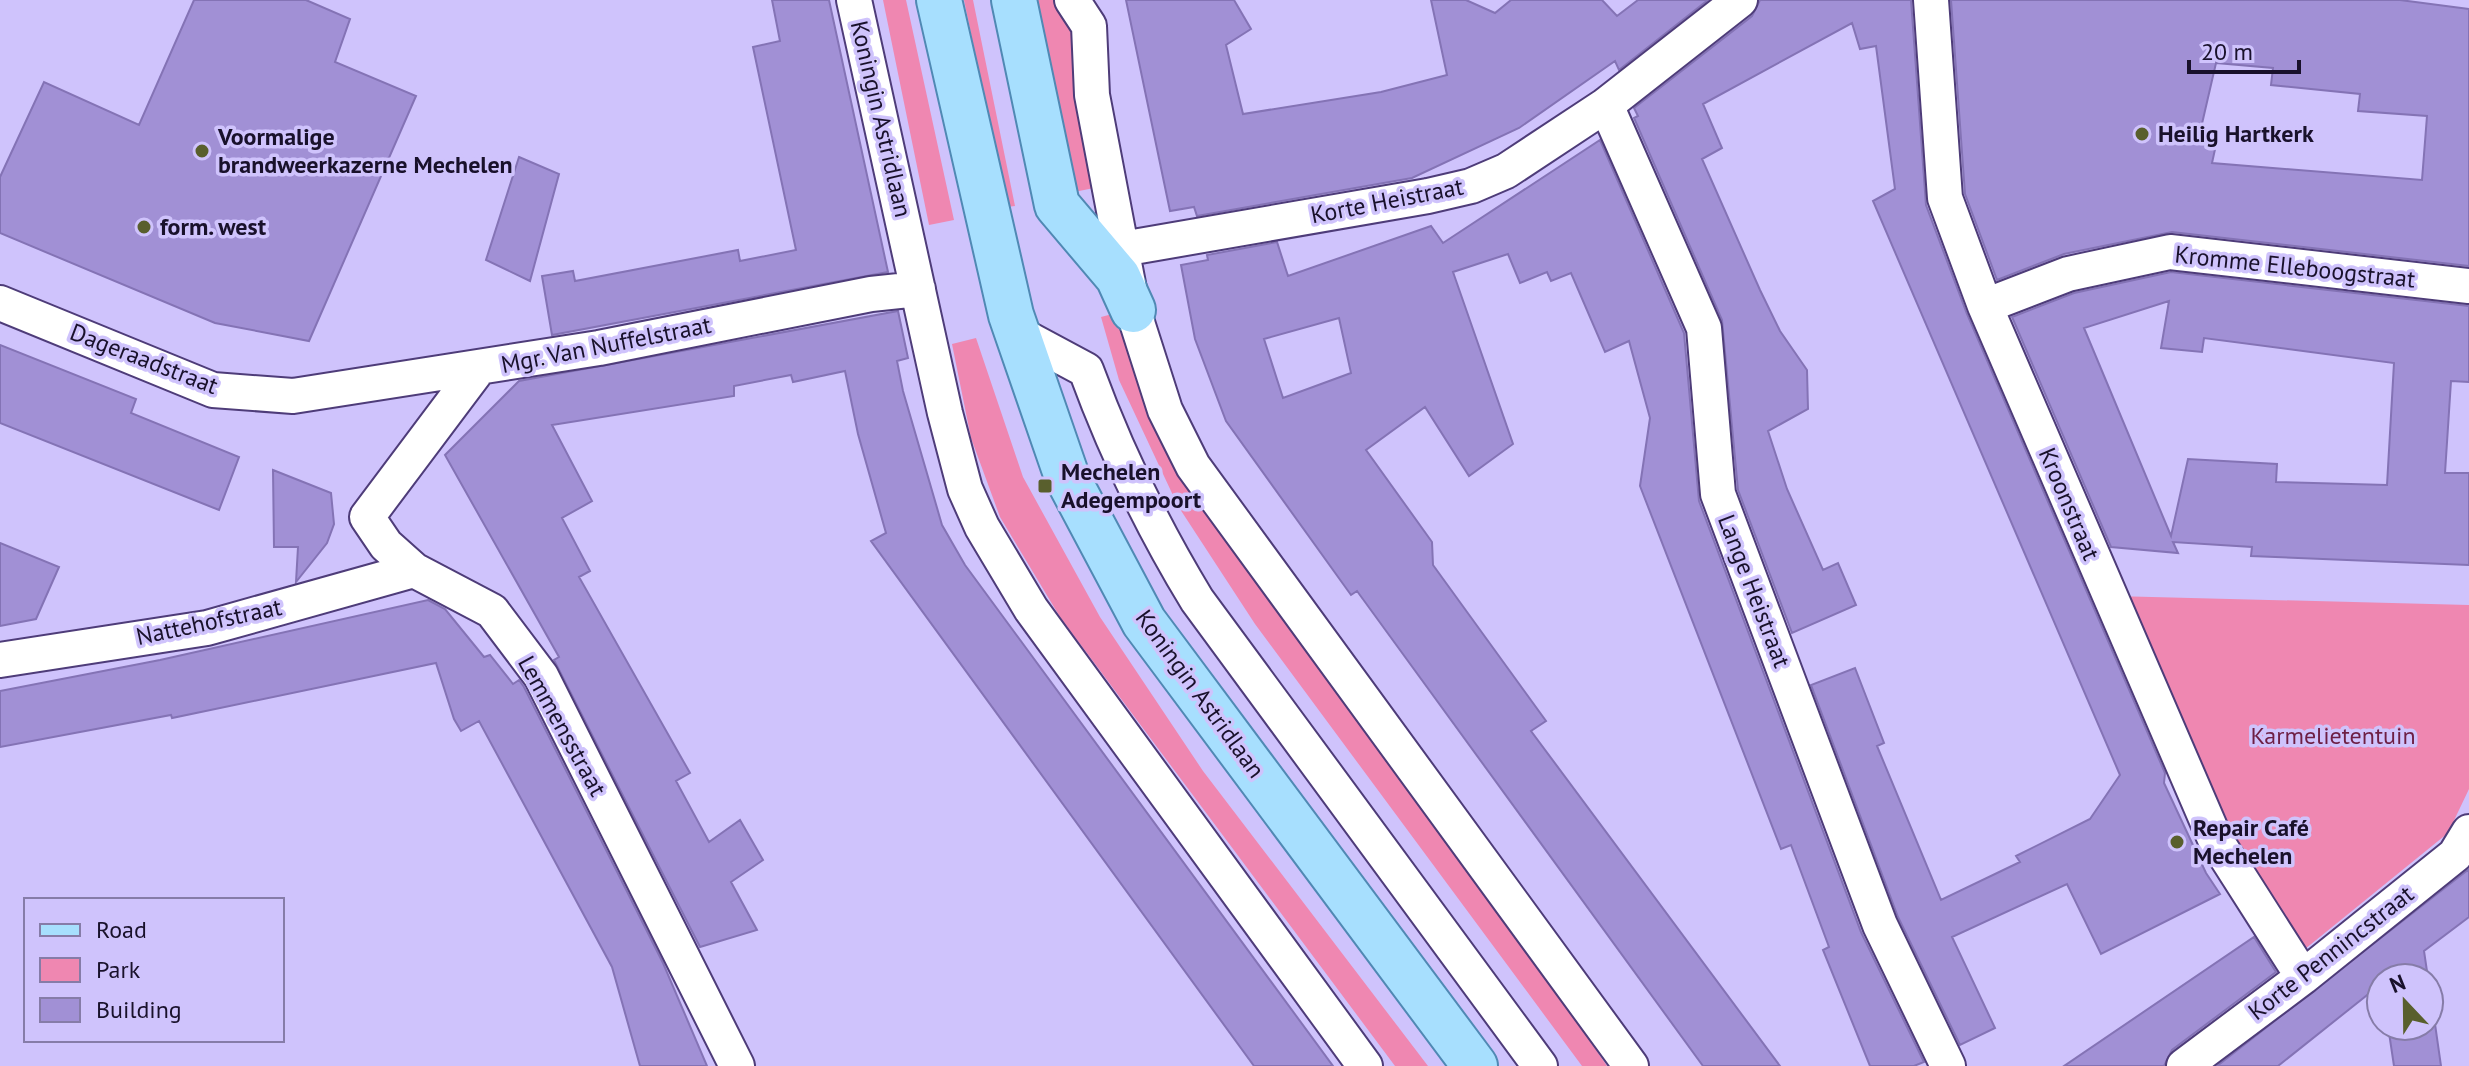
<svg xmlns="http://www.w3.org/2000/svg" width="2469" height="1066" font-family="'PT Sans',sans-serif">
  <rect width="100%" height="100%" fill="#cfc3fc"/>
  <!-- green -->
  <path fill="#ef87b1" d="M 883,0 L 906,0 L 954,220 L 929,225 Z
    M 964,0 L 973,0 L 1015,206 L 1007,207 Z
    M 1029,0 L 1059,0 L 1077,43 L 1072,51 L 1099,187 L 1069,193 Z
    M 1120,312 L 1147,392 L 1607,1066 L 1582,1066 L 1255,624 L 1178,506 L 1119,380 L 1101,317 Z
    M 976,338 L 1023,477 L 1100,617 L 1203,771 L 1428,1066 L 1395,1066 L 1060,617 L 1000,517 L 971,438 L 952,344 Z
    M 2113,596 L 2469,605 L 2469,789 L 2448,833 L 2305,949 L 2225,827 Z"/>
  <!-- building -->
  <path fill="#a190d5" stroke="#8473b5" stroke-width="2" fill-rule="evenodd" d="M 194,0 L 306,0 L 350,19 L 335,62 L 416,96 L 309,341 L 215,323 L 0,233 L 0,177 L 44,82 L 139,125 Z
    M 772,0 L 829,0 L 888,272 L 552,335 L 542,276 L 573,271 L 575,281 L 738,250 L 740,261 L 796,250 L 753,47 L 780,41 Z
    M 1126,0 L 1234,0 L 1251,29 L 1226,45 L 1243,114 L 1381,92 L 1447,75 L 1431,0 L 1466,0 L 1495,13 L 1511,0 L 1602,0 L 1617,16 L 1638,0 L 1708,0 L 1619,70 L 1615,61 L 1519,128 L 1412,178 L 1197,216 L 1194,207 L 1170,211 Z
    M 1760,0 L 1911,0 L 1926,205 L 1967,314 L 2165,773 L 2164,783 L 2206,873 L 2220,894 L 2101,954 L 2067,884 L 1952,937 L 1995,1028 L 1960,1045 L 1898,917 L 1811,685 L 1855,668 L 1884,743 L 1877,746 L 1941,900 L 2020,862 L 2016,856 L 2090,819 L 2120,775 L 1873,201 L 1895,189 L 1876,46 L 1860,49 L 1852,23 L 1703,104 L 1722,148 L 1702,159 L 1760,290 L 1780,331 L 1807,370 L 1808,409 L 1768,431 L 1787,489 L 1823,570 L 1838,563 L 1856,605 L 1792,633 L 1738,490 L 1722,320 L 1634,118 L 1638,116 L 1634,108 L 1752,16 Z
    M 1951,0 L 2400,0 L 2469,9 L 2469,266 L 2172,232 L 2064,254 L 1997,280 L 1965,194 ZM 2216,63 L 2273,68 L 2271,85 L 2360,94 L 2358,111 L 2427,116 L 2422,180 L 2212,163 L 2219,131 L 2201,128 Z
    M 1600,140 L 1684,333 L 1699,501 L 1861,932 L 1924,1062 L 1914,1066 L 1870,1066 L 1823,950 L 1829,947 L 1791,845 L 1781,849 L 1640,486 L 1650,418 L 1629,341 L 1605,352 L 1571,273 L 1551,281 L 1547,272 L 1520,283 L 1508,254 L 1453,272 L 1513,444 L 1469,476 L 1425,407 L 1366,450 L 1432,542 L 1433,565 L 1546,721 L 1531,731 L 1780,1066 L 1703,1066 L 1357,591 L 1351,595 L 1226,421 L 1195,339 L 1181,265 L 1208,260 L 1207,255 L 1277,242 L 1288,276 L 1431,226 L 1443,243 ZM 1339,318 L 1351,373 L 1283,398 L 1264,339 Z
    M 519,157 L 559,174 L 530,281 L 486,260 Z
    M 2171,272 L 2469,306 L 2469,382 L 2451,381 L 2445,473 L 2469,473 L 2469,565 L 2251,556 L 2252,547 L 2173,542 L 2178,553 L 2111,547 L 2012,317 L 2074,293 ZM 2169,301 L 2161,348 L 2202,352 L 2204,338 L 2394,363 L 2387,485 L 2276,482 L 2277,464 L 2188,459 L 2171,536 L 2084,328 Z
    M 898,311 L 908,358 L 897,361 L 903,391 L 942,525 L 965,565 L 1333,1066 L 1254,1066 L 871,541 L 886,533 L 858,434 L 845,371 L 793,382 L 791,375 L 734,386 L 734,396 L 552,425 L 592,501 L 562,518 L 590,571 L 579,577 L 690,773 L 676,781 L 709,842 L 740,820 L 763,860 L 731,882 L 757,930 L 700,947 L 554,660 L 559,657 L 445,455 L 519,381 Z
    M 0,345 L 136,399 L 131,413 L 239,457 L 219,510 L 0,423 Z
    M 273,470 L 331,493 L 334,524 L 327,543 L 296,582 L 298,547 L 274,547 Z
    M 0,543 L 59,567 L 36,619 L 0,626 Z
    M 428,600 L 445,609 L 484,657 L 490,655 L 513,684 L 519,680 L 524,687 L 663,963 L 707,1066 L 640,1066 L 612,967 L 479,721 L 461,731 L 454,719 L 436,663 L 172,718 L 171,715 L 0,747 L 0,691 L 160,660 Z
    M 2469,869 L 2469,917 L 2424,951 L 2428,978 L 2381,978 L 2381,984 L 2278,1066 L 2217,1066 Z
    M 2254,937 L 2276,972 L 2172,1050 L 2164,1066 L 2064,1066 Z
    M 2429,982 L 2441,1066 L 2394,1066 L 2388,1026 L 2429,1026 Z"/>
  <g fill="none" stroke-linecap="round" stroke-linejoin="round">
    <!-- minor casing -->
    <g stroke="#4e3c79" stroke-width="38">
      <path id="minor" d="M 854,0 L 945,413 L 965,489 L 982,527 L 1031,609 L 1365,1066
        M 1072,0 L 1089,26 L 1092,95 L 1133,310 L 1165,410 L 1193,466 L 1631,1066
        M 1931,0 L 1945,198 L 1985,306 L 2215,839 L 2303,977
        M 1606,105 L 1704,328 L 1718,494 L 1880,925 L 1948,1066
        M 1122,249 L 1428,196 L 1471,186 L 1506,171 L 1606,105 L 1740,0
        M 0,303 L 213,390 L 293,396 L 599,348 L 871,294 L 918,289
        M 1985,306 L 2068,274 L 2170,252 L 2469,286
        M 1017,333 L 1086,370 C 1116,452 1152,526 1197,600 L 1540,1066
        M 478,369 L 367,517 L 386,545 L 414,570 L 492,611 L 541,676 L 737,1066
        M 0,660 L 207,628 L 414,570
        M 2184,1066 L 2303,977 L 2455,855 L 2469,832"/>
    </g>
    <!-- primary casing -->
    <g stroke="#5089b4" stroke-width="48">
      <path id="primary" d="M 939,0 L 1011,315 L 1067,477 L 1144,622 L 1475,1066
        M 1014,0 L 1057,205 L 1118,277 L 1133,310"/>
    </g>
    <!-- minor -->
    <use href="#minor" stroke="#fff" stroke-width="34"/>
    <!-- primary -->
    <use href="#primary" stroke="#a7dffe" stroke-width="44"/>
  </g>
  <!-- markers -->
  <g fill="#595f2d" stroke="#cfc3fc" stroke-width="3">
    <circle cx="2142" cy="134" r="8"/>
    <circle cx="202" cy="151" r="8"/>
    <circle cx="144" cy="227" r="8"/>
    <rect x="1037" y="478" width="16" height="16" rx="4"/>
    <circle cx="2177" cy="842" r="8"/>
  </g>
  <g text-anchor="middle" stroke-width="7" stroke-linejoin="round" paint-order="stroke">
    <!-- street labels -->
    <g font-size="24" fill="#19112b" stroke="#cfc3fc">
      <text transform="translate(881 119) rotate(77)" y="8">Koningin Astridlaan</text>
      <text transform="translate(1387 201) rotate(-11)" y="8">Korte Heistraat</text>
      <text transform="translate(2295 267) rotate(6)" y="8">Kromme Elleboogstraat</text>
      <text transform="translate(606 345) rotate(-11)" y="8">Mgr. Van Nuffelstraat</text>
      <text transform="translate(144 359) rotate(21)" y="8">Dageraadstraat</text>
      <text transform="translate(2069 504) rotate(67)" y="8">Kroonstraat</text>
      <text transform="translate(1754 591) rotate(69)" y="8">Lange Heistraat</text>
      <text transform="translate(209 622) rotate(-12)" y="8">Nattehofstraat</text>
      <text transform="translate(1200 694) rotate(54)" y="8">Koningin Astridlaan</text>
      <text transform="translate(562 726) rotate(61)" y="8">Lemmensstraat</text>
      <text transform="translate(2331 953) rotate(-38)" y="8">Korte Pennincstraat</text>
    </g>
    <!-- poi labels -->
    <g font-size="24" font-weight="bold" fill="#19112b" stroke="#cfc3fc" text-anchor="start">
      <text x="2158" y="142">Heilig Hartkerk</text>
      <text x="218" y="145">Voormalige<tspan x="218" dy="28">brandweerkazerne Mechelen</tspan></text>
      <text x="160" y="235">form. west</text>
      <text x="1061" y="480">Mechelen<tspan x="1061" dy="28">Adegempoort</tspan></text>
      <text x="2193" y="836">Repair Café<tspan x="2193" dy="28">Mechelen</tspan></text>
    </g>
    <!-- park labels -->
    <g font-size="24" fill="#6e1e44" stroke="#cfc3fc">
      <text x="2333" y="744">Karmelietentuin</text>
    </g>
  </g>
  <!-- legend -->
  <rect x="24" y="898" width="260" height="144" fill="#cfc3fc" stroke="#867ca8" stroke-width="2"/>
  <rect x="40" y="924" width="40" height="12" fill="#a7dffe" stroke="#867ca8" stroke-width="2"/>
  <text x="96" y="938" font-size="24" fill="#19112b">Road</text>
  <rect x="40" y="958" width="40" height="24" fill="#ef87b1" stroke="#867ca8" stroke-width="2"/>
  <text x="96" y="978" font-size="24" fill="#19112b">Park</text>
  <rect x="40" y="998" width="40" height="24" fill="#a190d5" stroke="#867ca8" stroke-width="2"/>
  <text x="96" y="1018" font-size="24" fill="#19112b">Building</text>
  <!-- north arrow -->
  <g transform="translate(2405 1002) rotate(338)"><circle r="38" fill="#cfc3fc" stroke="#867ca8" stroke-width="2"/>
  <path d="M0-6L14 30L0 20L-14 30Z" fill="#595f2d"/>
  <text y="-12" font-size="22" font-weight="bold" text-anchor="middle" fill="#19112b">N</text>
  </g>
  <!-- scale -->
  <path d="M2189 60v12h110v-12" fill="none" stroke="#19112b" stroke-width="4"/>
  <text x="2201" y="60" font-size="24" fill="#19112b" stroke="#cfc3fc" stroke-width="6" paint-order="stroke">20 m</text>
</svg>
